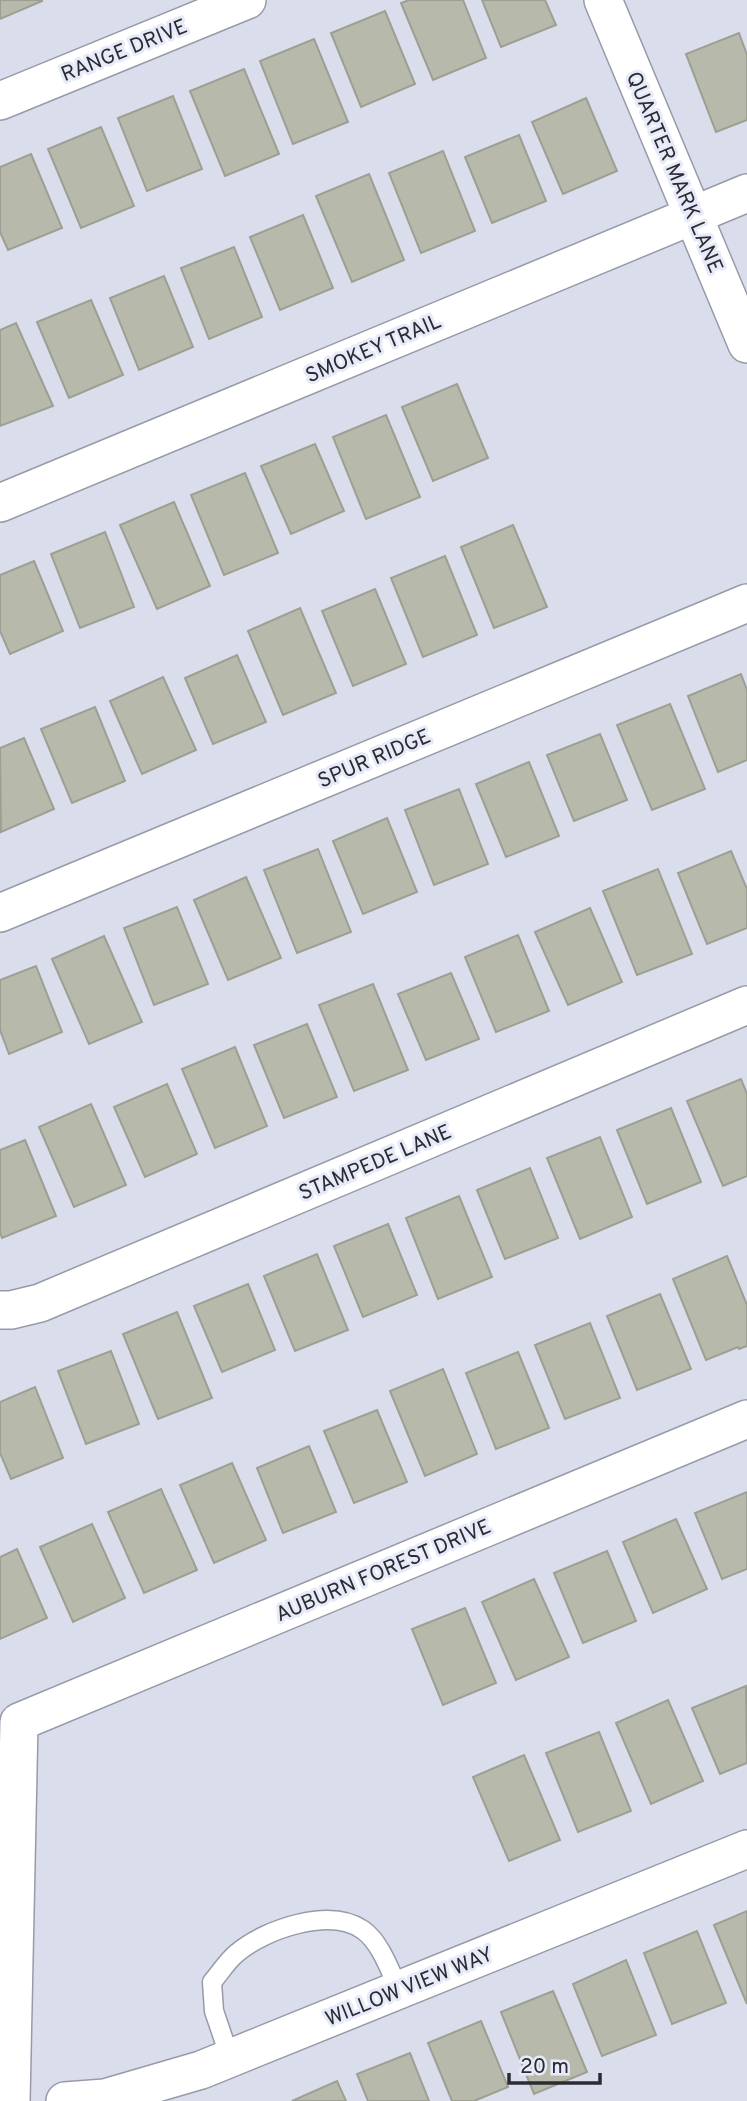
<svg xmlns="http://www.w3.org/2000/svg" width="747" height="2101" font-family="Overpass,sans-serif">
  <rect width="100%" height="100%" fill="#dadeec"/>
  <!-- building -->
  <path fill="#b7b9ab" stroke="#9d9f92" stroke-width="2" d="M 0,0 L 42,0 L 42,1 L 0,19 Z
    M 409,0 L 463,0 L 486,58 L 433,80 L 401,3 Z
    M 482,0 L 545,0 L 556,25 L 501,47 Z
    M 385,11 L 415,84 L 361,107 L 331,33 Z
    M 739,33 L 747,55 L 747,120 L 716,132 L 686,54 Z
    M 314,39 L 348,122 L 293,144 L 260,61 Z
    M 244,69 L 279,154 L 225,176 L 190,91 Z
    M 173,96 L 202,169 L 147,191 L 118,118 Z
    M 586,98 L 617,171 L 563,194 L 532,122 Z
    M 101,127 L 134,206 L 81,228 L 48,149 Z
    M 519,135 L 546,201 L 492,223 L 465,157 Z
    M 443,151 L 475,231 L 421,253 L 389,173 Z
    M 31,154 L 62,228 L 8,250 L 0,232 L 0,167 Z
    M 369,174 L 404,260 L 352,282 L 316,196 Z
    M 303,215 L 333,288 L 280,310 L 250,237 Z
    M 234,247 L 262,317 L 209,339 L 181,268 Z
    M 164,276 L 193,347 L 139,370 L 110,298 Z
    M 91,300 L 123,375 L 69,398 L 37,322 Z
    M 16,323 L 53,406 L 0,426 L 0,330 Z
    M 457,384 L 488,458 L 433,481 L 402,407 Z
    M 386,415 L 420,497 L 366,519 L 333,437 Z
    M 315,444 L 344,511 L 291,534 L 261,466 Z
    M 245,473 L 278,553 L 224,575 L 191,495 Z
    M 174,502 L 210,586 L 157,609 L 120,525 Z
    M 513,525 L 547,607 L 494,628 L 461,547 Z
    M 105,532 L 134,607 L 80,628 L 51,554 Z
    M 445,556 L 477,635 L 423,657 L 391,578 Z
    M 34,561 L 63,631 L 10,654 L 0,631 L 0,575 Z
    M 375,589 L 406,664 L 353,686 L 322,611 Z
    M 300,608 L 336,693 L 283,715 L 248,631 Z
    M 237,655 L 266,722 L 213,744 L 185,678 Z
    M 741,674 L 747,690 L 747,760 L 718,772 L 688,696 Z
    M 163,677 L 196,750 L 142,774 L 110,701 Z
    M 670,704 L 705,789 L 652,810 L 617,725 Z
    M 95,707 L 125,781 L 72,803 L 41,729 Z
    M 600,734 L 627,800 L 574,821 L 547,755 Z
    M 24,738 L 54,809 L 1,832 L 0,748 Z
    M 529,762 L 559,836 L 506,857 L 476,784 Z
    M 459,789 L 488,864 L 434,885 L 405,810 Z
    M 387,818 L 417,892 L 363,914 L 333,841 Z
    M 318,849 L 351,932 L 297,953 L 264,870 Z
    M 731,851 L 747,889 L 747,928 L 707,944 L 678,873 Z
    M 658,869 L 692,954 L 637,975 L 603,891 Z
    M 246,877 L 281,958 L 228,980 L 194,900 Z
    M 177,907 L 208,984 L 154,1005 L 124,928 Z
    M 590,908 L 622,982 L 568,1005 L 535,932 Z
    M 518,935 L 549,1011 L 496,1032 L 465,957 Z
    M 104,936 L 142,1022 L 89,1044 L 52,959 Z
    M 36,966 L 62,1032 L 9,1054 L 0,1030 L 0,980 Z
    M 451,973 L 479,1039 L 426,1060 L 398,994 Z
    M 373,984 L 408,1070 L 354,1091 L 319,1005 Z
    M 307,1024 L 337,1097 L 284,1118 L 254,1045 Z
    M 235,1047 L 267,1126 L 215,1148 L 182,1069 Z
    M 741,1079 L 747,1094 L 747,1176 L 723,1186 L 687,1101 Z
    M 167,1084 L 197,1154 L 145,1177 L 114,1107 Z
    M 91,1104 L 126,1185 L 74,1207 L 39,1127 Z
    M 671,1108 L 701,1182 L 647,1204 L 617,1130 Z
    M 600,1137 L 632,1217 L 580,1239 L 547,1158 Z
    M 25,1140 L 56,1216 L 2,1238 L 0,1232 L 0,1150 Z
    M 530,1168 L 558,1238 L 505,1259 L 477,1190 Z
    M 459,1196 L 492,1277 L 438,1299 L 406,1218 Z
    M 388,1224 L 417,1295 L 363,1317 L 334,1246 Z
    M 317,1254 L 348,1330 L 295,1351 L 264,1276 Z
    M 727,1256 L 747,1305 L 747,1346 L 739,1349 L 738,1347 L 706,1360 L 673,1279 Z
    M 248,1284 L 275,1350 L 222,1372 L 194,1306 Z
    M 660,1294 L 691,1369 L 637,1390 L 607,1316 Z
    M 177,1312 L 212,1398 L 158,1419 L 123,1334 Z
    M 590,1323 L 620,1398 L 565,1419 L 535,1345 Z
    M 111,1351 L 139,1424 L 86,1444 L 58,1371 Z
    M 518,1352 L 549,1428 L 496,1449 L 466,1373 Z
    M 443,1369 L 477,1454 L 425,1476 L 390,1391 Z
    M 35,1387 L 63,1458 L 11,1479 L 0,1453 L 0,1402 Z
    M 377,1410 L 407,1482 L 354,1503 L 324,1431 Z
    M 309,1446 L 336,1512 L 283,1533 L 257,1468 Z
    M 232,1463 L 266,1540 L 214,1563 L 180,1485 Z
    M 161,1489 L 197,1570 L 144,1593 L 108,1512 Z
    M 747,1492 L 747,1569 L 722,1579 L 695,1513 Z
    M 676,1519 L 707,1589 L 653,1613 L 623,1542 Z
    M 92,1524 L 125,1598 L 73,1622 L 40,1547 Z
    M 17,1549 L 47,1618 L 0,1639 L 0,1557 Z
    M 607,1551 L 636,1621 L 583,1643 L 554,1573 Z
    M 534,1579 L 569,1657 L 516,1680 L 482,1602 Z
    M 465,1608 L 496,1683 L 443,1705 L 412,1629 Z
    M 746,1686 L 747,1763 L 720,1774 L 692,1708 Z
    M 668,1700 L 703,1781 L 651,1804 L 616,1723 Z
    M 599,1732 L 631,1811 L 578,1832 L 546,1753 Z
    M 524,1755 L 560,1840 L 509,1861 L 473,1777 Z
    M 747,1911 L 747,2004 L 714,1925 Z
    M 697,1931 L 726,2003 L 672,2024 L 644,1953 Z
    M 626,1960 L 656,2035 L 602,2056 L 573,1984 Z
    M 553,1991 L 587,2072 L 534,2094 L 501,2012 Z
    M 481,2021 L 508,2087 L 474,2101 L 452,2101 L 428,2043 Z
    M 410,2053 L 429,2101 L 368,2101 L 357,2074 Z
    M 337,2081 L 346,2101 L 292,2101 Z"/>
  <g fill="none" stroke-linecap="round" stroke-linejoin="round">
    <!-- service casing -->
    <g stroke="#979ba8" stroke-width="21">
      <path id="service" d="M 230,2058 L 214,2011 L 212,1982 C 220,1973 227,1961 237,1953 C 265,1929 330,1907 363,1930 C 381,1943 390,1971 399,1990"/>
    </g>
    <!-- minor casing -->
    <g stroke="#979ba8" stroke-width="40">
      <path id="minor" d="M 603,0 L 747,344
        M 0,101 L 247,0
        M 0,503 L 747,193
        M 0,913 L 747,603
        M 0,1310 L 11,1310 L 40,1303 L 747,1005
        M 11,2101 L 19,1722 L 747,1419
        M 65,2101 L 105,2098 L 201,2070 L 747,1849"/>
    </g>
    <!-- service -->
    <use href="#service" stroke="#fff" stroke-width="18"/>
    <!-- minor -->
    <use href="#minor" stroke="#fff" stroke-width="37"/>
  </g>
  <g text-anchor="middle" stroke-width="6" stroke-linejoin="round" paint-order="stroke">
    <!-- street labels -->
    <g font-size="21" fill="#2a2c31" stroke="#e7ebf9">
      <text transform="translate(124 50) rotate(-22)" y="7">RANGE DRIVE</text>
      <text transform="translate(675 172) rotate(67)" y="7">QUARTER MARK LANE</text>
      <text transform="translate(373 348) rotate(-23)" y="7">SMOKEY TRAIL</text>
      <text transform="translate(374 758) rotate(-23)" y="7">SPUR RIDGE</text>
      <text transform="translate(375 1162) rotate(-23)" y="7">STAMPEDE LANE</text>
      <text transform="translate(383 1570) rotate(-23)" y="7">AUBURN FOREST DRIVE</text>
      <text transform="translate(409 1986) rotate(-22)" y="7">WILLOW VIEW WAY</text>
    </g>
  </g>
  <!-- scale -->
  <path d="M509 2073v10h91v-10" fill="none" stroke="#2a2c31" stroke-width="3.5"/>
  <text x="520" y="2073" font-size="21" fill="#2a2c31" stroke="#e7ebf9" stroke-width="5" paint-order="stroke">20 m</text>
</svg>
